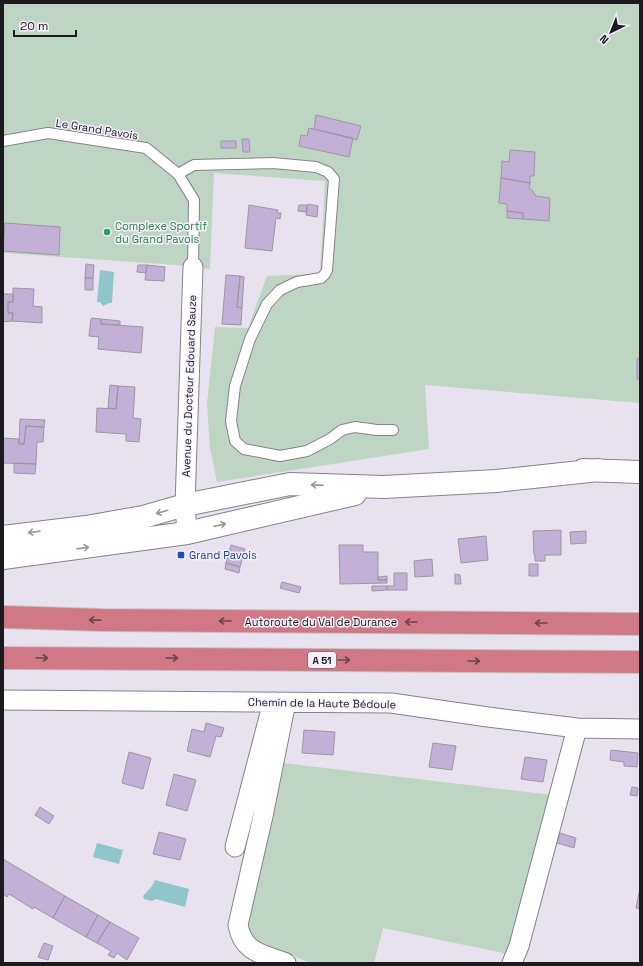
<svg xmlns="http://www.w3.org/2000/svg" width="643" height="966" font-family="'Space Grotesk',sans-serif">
  <rect width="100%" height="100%" fill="#e7e2ee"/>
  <!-- green -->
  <path fill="#bfd5c3" d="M 3,3 L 640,3 L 640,403 L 425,385 L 429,449 L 217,482 L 210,448 L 207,404 L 215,327 L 248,328 L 267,276 L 320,274 L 325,181 L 214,173 L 210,269 L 177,265 L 4,253 L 3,258 Z
    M 283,763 L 552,795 L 508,954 L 383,928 L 374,963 L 311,963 L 251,939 L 247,928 Z"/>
  <!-- water -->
  <path fill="#90c6ca" d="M 100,270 L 114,272 L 112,303 L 109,303 L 103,306 L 100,302 L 97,302 Z
    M 97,843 L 123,850 L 119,864 L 93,857 Z
    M 155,880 L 189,889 L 185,907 L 156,899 L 152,901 L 144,899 L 143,896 L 152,886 Z"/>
  <!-- building -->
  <path fill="#c3b0d6" stroke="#9c97a2" d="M 316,115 L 361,126 L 357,140 L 314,129 Z
    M 309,128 L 353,138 L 349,157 L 299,146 L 301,135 L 307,136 Z
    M 242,139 L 249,139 L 250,152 L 243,152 Z
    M 221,141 L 236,141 L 236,148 L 221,148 Z
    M 510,150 L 535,152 L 534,176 L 530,176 L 530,183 L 501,178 L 502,161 L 509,162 Z
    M 501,178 L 530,183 L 529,188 L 532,190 L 536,196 L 550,198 L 549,221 L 523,219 L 523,213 L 507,211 L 507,204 L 499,203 Z
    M 308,204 L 318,206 L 317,217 L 306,215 Z
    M 249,205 L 278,210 L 277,213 L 281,213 L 280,219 L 276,218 L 272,251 L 245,248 Z
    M 299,205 L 307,205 L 306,212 L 298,211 Z
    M 507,211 L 523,213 L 523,219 L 507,218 Z
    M 5,223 L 60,227 L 59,255 L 3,251 Z
    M 86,264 L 94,265 L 93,278 L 85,278 Z
    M 138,265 L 147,265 L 146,273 L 137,272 Z
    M 147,265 L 165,267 L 164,281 L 145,280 Z
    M 226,275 L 240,276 L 237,307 L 242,308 L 241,325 L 222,324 Z
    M 240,276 L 244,277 L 242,308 L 237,307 Z
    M 85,278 L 93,278 L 93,290 L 85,290 Z
    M 13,288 L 34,289 L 33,306 L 42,307 L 42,323 L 12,321 L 13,313 L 8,313 L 8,302 L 13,302 Z
    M 3,294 L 13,294 L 13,302 L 8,302 L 8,313 L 13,313 L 12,321 L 3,322 Z
    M 92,318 L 101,319 L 101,324 L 143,327 L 141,353 L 98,349 L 99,337 L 89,336 L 91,319 Z
    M 101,319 L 120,321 L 120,325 L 101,324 Z
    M 640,358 L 640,379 L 637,379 L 637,359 Z
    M 110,385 L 118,386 L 116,409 L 108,408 Z
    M 118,386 L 135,387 L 133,418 L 141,419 L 139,442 L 126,441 L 126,434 L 96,432 L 97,408 L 116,409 Z
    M 20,419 L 45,420 L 44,427 L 26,426 L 24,444 L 19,444 Z
    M 26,426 L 44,427 L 43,442 L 37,442 L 36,464 L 3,463 L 3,438 L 19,439 L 19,444 L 24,444 Z
    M 14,463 L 36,464 L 35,474 L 14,473 Z
    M 561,530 L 561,555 L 545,555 L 545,561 L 535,561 L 535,555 L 534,555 L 533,531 Z
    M 586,531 L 586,543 L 571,544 L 570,532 Z
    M 486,536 L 488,560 L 461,563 L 458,539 Z
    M 231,545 L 245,549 L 240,567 L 226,563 Z
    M 339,545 L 363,545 L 363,552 L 378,552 L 378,580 L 387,580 L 387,583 L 340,584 Z
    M 432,559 L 433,576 L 415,577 L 414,561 Z
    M 226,563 L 240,567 L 239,573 L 225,569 Z
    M 529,564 L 538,564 L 538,576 L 529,576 Z
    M 394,573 L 407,573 L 407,590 L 387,590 L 387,586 L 394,586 Z
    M 455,574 L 460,575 L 461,584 L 455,584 Z
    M 387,576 L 387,580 L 378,580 L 378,577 Z
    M 282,582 L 301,587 L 299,593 L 280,588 Z
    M 372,586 L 387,586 L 387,590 L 372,591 Z
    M 206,723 L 224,728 L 221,737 L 216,736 L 210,757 L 187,751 L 192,729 L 204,732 Z
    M 304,730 L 335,732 L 333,755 L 302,753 Z
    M 433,743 L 456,746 L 452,770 L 429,767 Z
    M 611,750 L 638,753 L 637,767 L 624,766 L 624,762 L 610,760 Z
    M 129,752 L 151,758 L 143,789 L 122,783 Z
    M 525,757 L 547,760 L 543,782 L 521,779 Z
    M 174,774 L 196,780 L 187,811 L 166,805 Z
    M 632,787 L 638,788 L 637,796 L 630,795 Z
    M 40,807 L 54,816 L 49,824 L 35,815 Z
    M 159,832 L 186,839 L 180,860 L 153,854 Z
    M 560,833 L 576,838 L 574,848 L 557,843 Z
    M 3,859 L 65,896 L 53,918 L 34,907 L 33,909 L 9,894 L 7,897 L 3,894 Z
    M 640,888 L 640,909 L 636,908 Z
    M 65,896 L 98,915 L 86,937 L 53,918 Z
    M 98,915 L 110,922 L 97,943 L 86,937 Z
    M 110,922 L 139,938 L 127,960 L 117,953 L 114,958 L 108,955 L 111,951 L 97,943 Z
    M 44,943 L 53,946 L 48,960 L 38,957 Z"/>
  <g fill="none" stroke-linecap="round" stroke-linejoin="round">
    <!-- service casing -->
    <g stroke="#86818d" stroke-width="12">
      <path id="service" d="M 3,141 L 48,133 L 146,148 L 178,174 L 194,200 L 193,267
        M 178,174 L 194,165 L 273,163 L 316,167 L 328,172 L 334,179 L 327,270 L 325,274 L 321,278 L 297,282 L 280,290 L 267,304 L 250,339 L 235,386 L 231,421 L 235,441 L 244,449 L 280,456 L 307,451 L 330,439 L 342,430 L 355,427 L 377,430 L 393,430"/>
    </g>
    <!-- minor casing -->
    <g stroke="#86818d" stroke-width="21">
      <path id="minor" d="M 187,533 L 185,505 L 193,267
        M 3,700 L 391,703 L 488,717 L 577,728 L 640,729
        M 235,847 L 273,702
        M 286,963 C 263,954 243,953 238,925 L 263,816 L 286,702
        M 512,963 L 519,946 L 577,728"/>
    </g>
    <!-- tertiary casing -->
    <g stroke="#86818d" stroke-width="24">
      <path id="tertiary" d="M 583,470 L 640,472
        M 3,537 L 86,527 L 143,517 L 185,505 L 290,484 L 384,487 L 496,481 L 599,470
        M 3,558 L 187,533 L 355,494"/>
    </g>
    <!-- motorway casing -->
    <g stroke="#c4c3c4" stroke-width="24">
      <path id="motorway" d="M 3,617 L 102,620 L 640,624
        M 3,658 L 640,662"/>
    </g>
    <!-- service -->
    <use href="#service" stroke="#fff" stroke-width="10"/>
    <!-- minor -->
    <use href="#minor" stroke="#fff" stroke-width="19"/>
    <!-- tertiary -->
    <use href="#tertiary" stroke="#fff" stroke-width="22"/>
    <!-- motorway -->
    <use href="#motorway" stroke="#d07886" stroke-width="22"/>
  </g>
  <!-- one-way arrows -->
  <defs><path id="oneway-shaft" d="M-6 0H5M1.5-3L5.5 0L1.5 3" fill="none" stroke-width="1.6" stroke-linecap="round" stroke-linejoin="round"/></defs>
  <g stroke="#98989a">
    <use href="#oneway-shaft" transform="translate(317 485) rotate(-178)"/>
    <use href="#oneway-shaft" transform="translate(162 512) rotate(164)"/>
    <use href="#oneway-shaft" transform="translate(220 525) rotate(-13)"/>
    <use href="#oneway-shaft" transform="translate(34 532) rotate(173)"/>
    <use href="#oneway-shaft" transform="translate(83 548) rotate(-8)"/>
  </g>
  <g stroke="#6c444d">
    <use href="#oneway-shaft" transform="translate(95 620) rotate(-178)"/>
    <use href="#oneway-shaft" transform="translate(225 621) rotate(-180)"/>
    <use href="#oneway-shaft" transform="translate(411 622) rotate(-180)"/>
    <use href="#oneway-shaft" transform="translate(541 623) rotate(-180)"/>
    <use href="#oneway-shaft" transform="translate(42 658)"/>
    <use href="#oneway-shaft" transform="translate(172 658)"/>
    <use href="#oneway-shaft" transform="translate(344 660)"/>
    <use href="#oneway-shaft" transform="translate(474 661)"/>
  </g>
  <!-- markers -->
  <circle fill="#2e9e5b" stroke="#f5effc" stroke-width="1.5" cx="107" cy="232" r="4"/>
  <rect fill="#1a4fb4" stroke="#f5effc" stroke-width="1.5" x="177" y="551" width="8" height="8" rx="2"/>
  <g text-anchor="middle" stroke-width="3" stroke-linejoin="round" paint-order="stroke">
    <!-- shield labels -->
    <rect fill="#f5effc" stroke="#5c5a61" stroke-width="1" x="308" y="652" width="28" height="16" rx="3"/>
    <g font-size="10" font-weight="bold" fill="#1b1a1e">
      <text x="322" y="664">A 51</text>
    </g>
    <!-- street labels -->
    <g font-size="11" fill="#1b1a1e" stroke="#f5effc">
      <text transform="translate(97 129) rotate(9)" y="4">Le Grand Pavois</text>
      <text transform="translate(189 386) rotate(-88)" y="4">Avenue du Docteur Edouard Sauze</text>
      <text x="321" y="626">Autoroute du Val de Durance</text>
      <text transform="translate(322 703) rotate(1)" y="4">Chemin de la Haute Bédoule</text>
    </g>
    <!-- leisure labels -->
    <g font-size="11" fill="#27864d" stroke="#f5effc" text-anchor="start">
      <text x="115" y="230">Complexe Sportif<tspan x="115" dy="13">du Grand Pavois</tspan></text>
    </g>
    <!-- transit labels -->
    <g font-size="11" fill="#164399" stroke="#f5effc" text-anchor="start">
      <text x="189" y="559">Grand Pavois</text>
    </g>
  </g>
  <!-- border -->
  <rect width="643" height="966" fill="none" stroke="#1b1a1e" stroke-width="8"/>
  <!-- north arrow -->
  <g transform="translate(611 32) rotate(223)" stroke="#f5effc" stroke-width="3" paint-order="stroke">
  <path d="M0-3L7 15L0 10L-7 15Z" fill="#1b1a1e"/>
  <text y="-6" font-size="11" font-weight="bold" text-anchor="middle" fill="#1b1a1e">N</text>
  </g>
  <!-- scale -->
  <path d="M14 30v6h62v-6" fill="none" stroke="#1b1a1e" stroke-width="2"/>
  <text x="20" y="30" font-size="12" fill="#1b1a1e" stroke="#f5effc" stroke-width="3" paint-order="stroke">20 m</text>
</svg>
